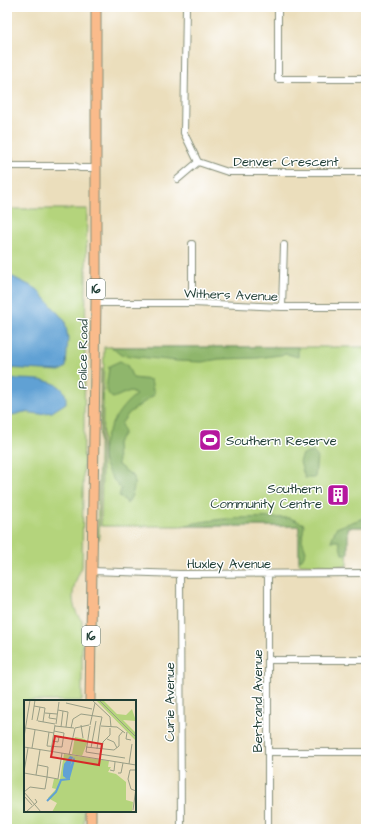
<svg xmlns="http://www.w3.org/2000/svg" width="373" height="836" font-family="'Architects Daughter',sans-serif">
  <rect width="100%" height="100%" fill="#fff"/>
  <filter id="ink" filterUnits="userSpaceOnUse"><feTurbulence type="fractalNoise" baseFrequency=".025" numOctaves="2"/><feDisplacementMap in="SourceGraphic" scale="8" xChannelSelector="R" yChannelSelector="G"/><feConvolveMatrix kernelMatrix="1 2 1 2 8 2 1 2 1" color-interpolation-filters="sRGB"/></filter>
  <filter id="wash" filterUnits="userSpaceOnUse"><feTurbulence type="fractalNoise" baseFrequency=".012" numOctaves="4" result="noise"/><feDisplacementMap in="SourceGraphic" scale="16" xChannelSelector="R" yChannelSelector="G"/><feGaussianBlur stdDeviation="0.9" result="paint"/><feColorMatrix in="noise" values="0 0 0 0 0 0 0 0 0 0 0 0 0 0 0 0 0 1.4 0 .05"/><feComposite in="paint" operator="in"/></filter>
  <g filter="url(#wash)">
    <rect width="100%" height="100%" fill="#ebdebc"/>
    <!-- green -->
    <path fill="#b4d47c" stroke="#6a8858" d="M 7,209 L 87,209 L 82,567 C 72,586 68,604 82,621 L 82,701 L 25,701 L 25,811 L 84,811 L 84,829 L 7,829 Z
      M 104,347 L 366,347 L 366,527 L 348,527 L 347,566 L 299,564 L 299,526 L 101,526 Z
      M 101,369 L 102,369 L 99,540 L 97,538 Z"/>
    <!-- forest -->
    <path fill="#8fb66c" stroke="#577a50" d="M 111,347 L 298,347 L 298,357 L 287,354 L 258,358 L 219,359 L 202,362 L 177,361 L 121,355 Z
      M 120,361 L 127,365 L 133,378 L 151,380 L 154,395 L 129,413 L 121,424 L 124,433 L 117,443 L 118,465 L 134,477 C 135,488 133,495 127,504 L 125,500 L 119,497 L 121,489 C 114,481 107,472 104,462 C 98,441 119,406 136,395 L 130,391 L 113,398 C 102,392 109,376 109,366 Z
      M 313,452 L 317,456 L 315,478 L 305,478 L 300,462 L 303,454 Z
      M 366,517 L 366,527 L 348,527 L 348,554 L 342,554 L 339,541 L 331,541 L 336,528 Z
      M 290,518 L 304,524 L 302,540 L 306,551 L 302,559 L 299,560 L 299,526 L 182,526 C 217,517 253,517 290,518 Z"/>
    <!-- water -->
    <path fill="#61a1d4" stroke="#406f84" d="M 7,274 L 37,289 L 65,321 L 68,338 L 66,367 L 60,371 L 7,368 Z
      M 7,379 C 26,380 69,375 66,403 L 52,412 L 39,414 L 24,412 L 13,415 L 7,413 Z"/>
  </g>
  <g filter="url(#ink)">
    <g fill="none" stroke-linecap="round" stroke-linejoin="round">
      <!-- minor casing -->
      <g stroke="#858e78" stroke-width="8">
        <path id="minor" d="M 186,7 L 184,133 L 198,162 L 228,172 L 366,172
          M 278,7 L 278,79 L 366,79
          M 7,150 L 9,166
          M 7,166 L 74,166 L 80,168 L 96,168
          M 178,179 L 198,162
          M 96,303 L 192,303 L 282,307 L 366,307
          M 192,303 L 192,244
          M 282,307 L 284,245
          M 91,571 L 180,574 L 366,573
          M 180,574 L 181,829
          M 268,660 L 366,660
          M 268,752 L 366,752
          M 268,829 L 268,574"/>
      </g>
      <!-- primary casing -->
      <g stroke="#858e78" stroke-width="11">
        <path id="primary" d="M 90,701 L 96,303 L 96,7
          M 91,811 L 91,829"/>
      </g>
      <!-- minor -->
      <use href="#minor" stroke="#fff" stroke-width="6"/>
      <!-- primary -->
      <use href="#primary" stroke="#fabb8b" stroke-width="9"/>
    </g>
  </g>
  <!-- icons -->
  <defs>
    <g id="stadium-square" transform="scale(1.15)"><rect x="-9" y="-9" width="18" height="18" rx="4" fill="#b5179e" stroke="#fff"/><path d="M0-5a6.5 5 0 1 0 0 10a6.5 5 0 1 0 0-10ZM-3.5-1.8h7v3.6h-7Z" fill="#fff"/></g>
    <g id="building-square" transform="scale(1.15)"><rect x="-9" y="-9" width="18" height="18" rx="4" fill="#b5179e" stroke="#fff"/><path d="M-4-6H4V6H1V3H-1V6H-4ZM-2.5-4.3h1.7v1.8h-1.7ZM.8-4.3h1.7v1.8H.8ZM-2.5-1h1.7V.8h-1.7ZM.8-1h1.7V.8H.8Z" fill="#fff"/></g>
  </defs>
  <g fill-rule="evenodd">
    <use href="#stadium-square" x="210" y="440"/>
    <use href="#building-square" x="338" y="495"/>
  </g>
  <g text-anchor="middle" stroke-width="3" stroke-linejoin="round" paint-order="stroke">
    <!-- shield labels -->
    <g fill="#fff" stroke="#627771" stroke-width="1">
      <rect x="87" y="279" width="18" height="20" rx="3"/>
      <rect x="82" y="626" width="18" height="20" rx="3"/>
    </g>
    <g font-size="12" font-weight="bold" fill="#1f3d34">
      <text x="96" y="293">16</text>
      <text x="91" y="640">16</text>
    </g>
    <!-- street labels -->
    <g font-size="13" fill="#1f3d34" stroke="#fff">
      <text x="286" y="166">Denver Crescent</text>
      <text transform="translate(231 294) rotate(2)" y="5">Withers Avenue</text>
      <text transform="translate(82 354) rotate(-89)" y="5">Police Road</text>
      <text x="229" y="568">Huxley Avenue</text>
      <text transform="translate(257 701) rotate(-90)" y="5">Bertrand Avenue</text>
      <text transform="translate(169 702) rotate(-90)" y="5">Curie Avenue</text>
    </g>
    <!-- poi labels -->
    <g font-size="13" fill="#1f3d34" stroke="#fff" text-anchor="start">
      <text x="226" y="445">Southern Reserve</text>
      <text x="322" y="493" text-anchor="end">Southern<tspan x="322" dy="15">Community Centre</tspan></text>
    </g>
  </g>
  <!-- overview -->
  <g transform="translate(24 700)">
    <rect width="112" height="112" fill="#ebdebc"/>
    <path d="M 72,0 L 79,0 L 93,14 L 102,15 L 108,9 L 112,21 L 99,20 L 112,33 L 112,41 ZM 51,37 L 61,39 L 63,43 L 58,56 L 48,54 ZM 40,54 L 85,61 L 84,67 L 87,67 L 84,72 L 92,74 L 102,82 L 102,100 L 109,102 L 108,112 L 28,112 L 33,103 L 24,98 L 32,89 L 28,88 L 30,79 L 36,79 Z" fill="#b4d47c"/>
    <path d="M 46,56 L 49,57 L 46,67 L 50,57 L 51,60 L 46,78 L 43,79 L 39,76 L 39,71 L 40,64 Z" fill="#61a1d4"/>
    <path fill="none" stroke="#61a1d4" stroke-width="2" d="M 23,101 L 32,92 L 37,80 L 46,79"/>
    <path fill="none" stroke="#999e86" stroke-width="1" d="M 68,0 L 86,17 L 87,27M 75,0 L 112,37M 42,3 L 68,9M 10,6 L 21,8 L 19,22M 34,10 L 44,12 L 42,27M 21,13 L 33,14M 26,13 L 25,18 L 32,19M 8,20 L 11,0M 13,21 L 16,7M 14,21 L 31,24M 32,24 L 35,2M 57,25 L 59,38M 66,25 L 71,3M 31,26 L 50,28M 77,26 L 93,27 L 101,33M 37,27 L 39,11M 2,28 L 30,33M 47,28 L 49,19 L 57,14 L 78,17 L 76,26M 51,28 L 65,25M 25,32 L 23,46 L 38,47 L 40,33 L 30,31M 103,32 L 102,39 L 107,40M 0,37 L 6,0M 83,39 L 90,42 L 93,48M 29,41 L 34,42 L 35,37 L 30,36M 0,47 L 112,65M 62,47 L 90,50 L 95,46 L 95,36 L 99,31M 8,48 L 11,30M 67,48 L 72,21M 73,49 L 76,26M 78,49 L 79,42 L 86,35 L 86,28M 27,51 L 31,25M 62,52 L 101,58M 62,52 L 66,26M 45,55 L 51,28M 105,64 L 108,44M 14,65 L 24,67 L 23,77M 86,70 L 90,71 L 91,62M 0,72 L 4,48M 0,73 L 23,77M 94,73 L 97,73 L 99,63M 12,75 L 16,50M 23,77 L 34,79 L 38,53M 112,91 L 107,89 L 104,79 L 106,70 L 112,70M 0,92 L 6,87 L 21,89 L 23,77M 0,92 L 17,112M 0,96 L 8,105M 109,110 L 112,88M 2,112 L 13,102 L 11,99"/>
    <path fill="#d62828" fill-opacity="0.15" stroke="#d62828" stroke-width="2" d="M 31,36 L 78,44 L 75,65 L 27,57 Z"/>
    <rect width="112" height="112" fill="none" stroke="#1f3d34" stroke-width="2"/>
  </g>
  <!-- margin -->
  <rect width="373" height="836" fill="none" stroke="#fff" stroke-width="24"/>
</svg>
